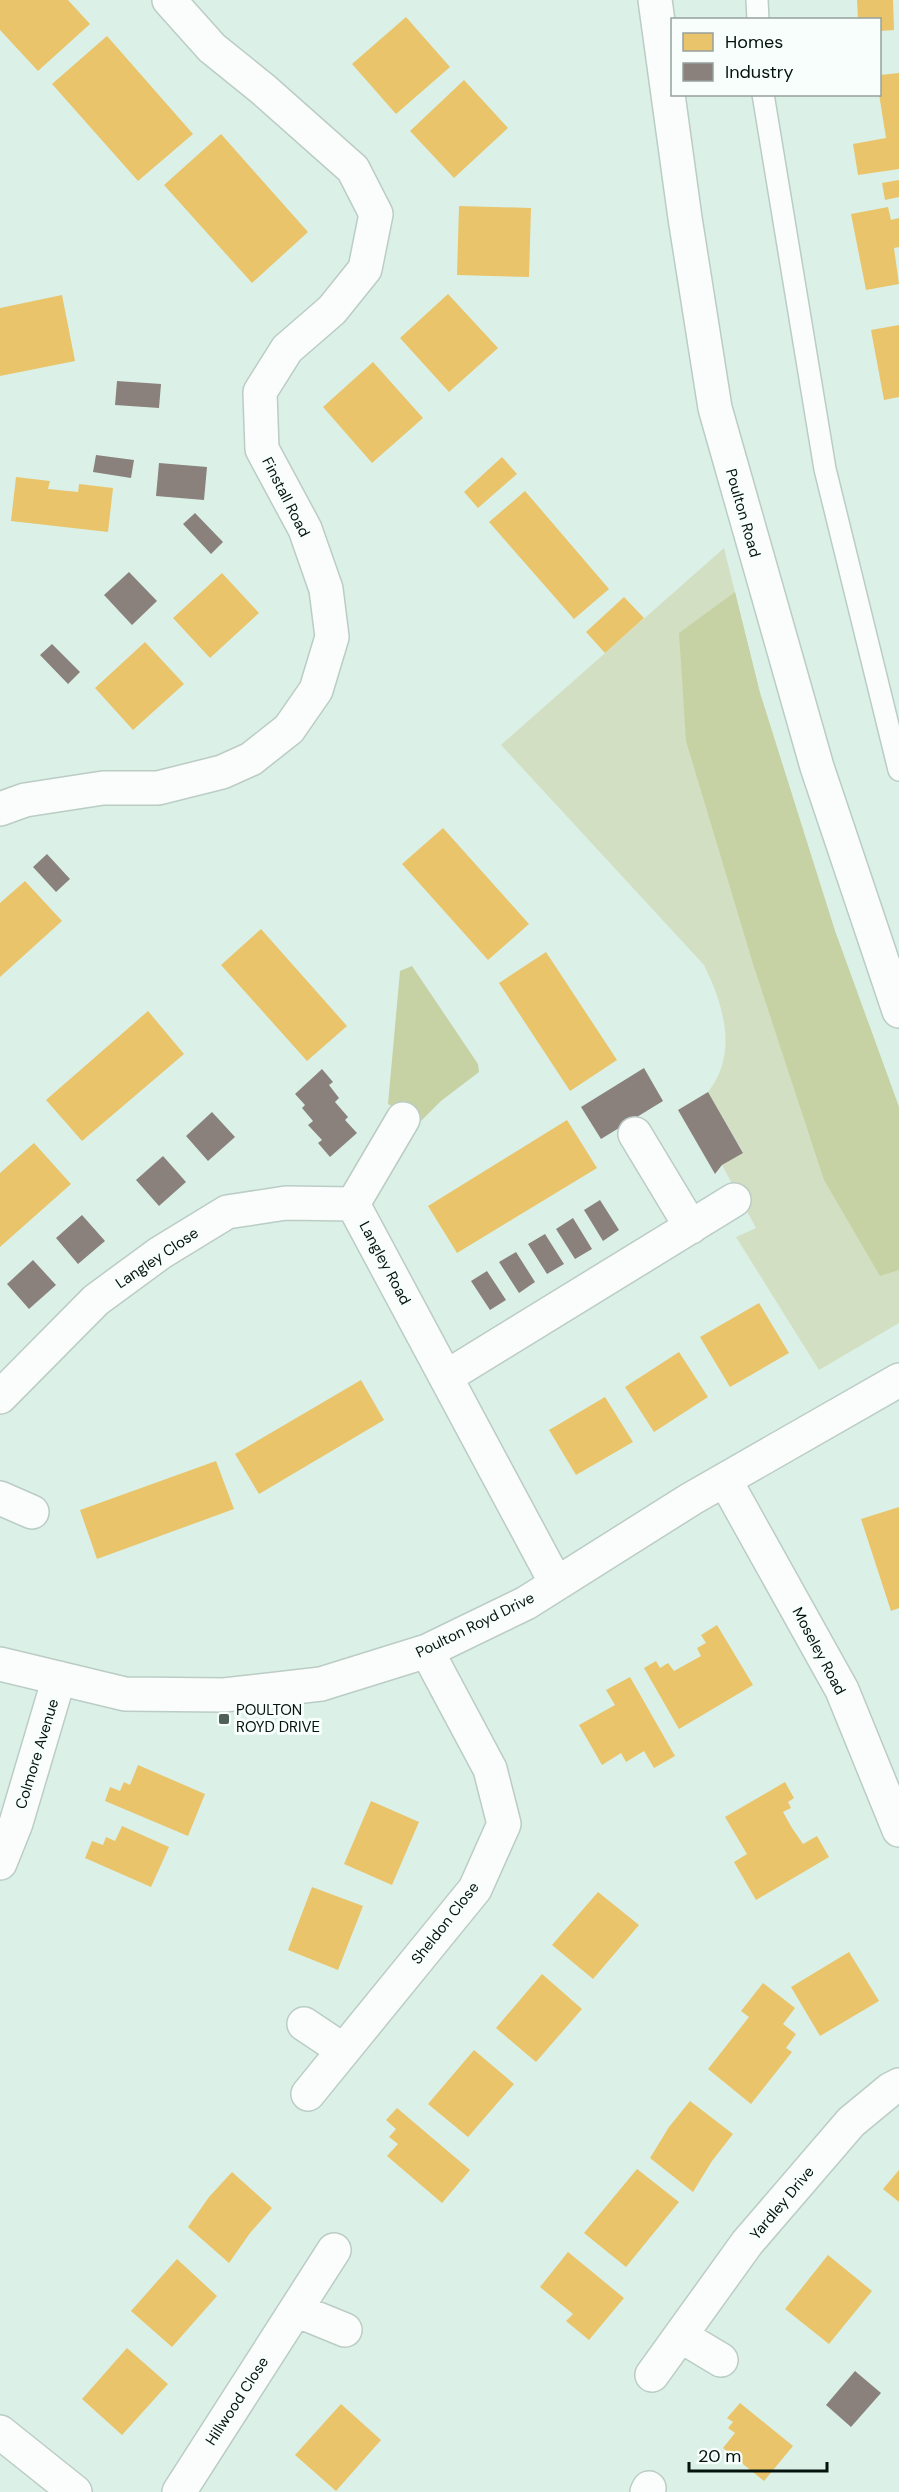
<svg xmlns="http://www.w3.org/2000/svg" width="899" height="2492" font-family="'DM Sans',sans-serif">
  <rect width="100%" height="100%" fill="#dbf1e8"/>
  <!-- green -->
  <path fill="#d3dfc2" d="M 724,548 L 760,693 L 835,931 L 899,1107 L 899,1323 L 819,1370 L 736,1237 L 756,1228 L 722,1165 L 743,1152 L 708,1092 C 739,1053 723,1004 704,965 L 501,745 Z"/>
  <!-- forest -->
  <path fill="#c6d2a3" d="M 735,592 L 760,693 L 835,931 L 899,1107 L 899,1270 L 880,1276 L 824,1180 L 754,967 L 686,741 L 679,633 Z
    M 412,966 L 478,1064 L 479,1072 L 441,1101 L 420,1122 L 388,1104 L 400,971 Z"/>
  <!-- homes -->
  <path fill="#e9c46a" d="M 0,0 L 68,0 L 90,24 L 38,71 L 0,30 Z
    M 857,0 L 893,0 L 894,30 L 880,31 L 880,20 L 858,20 Z
    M 406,17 L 450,67 L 396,114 L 352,64 Z
    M 107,36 L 193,134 L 138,181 L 52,84 Z
    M 899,73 L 899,169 L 858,175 L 853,144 L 886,138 L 879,94 L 880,75 Z
    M 464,80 L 508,128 L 454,178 L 410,131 Z
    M 221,134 L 308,232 L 252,283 L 164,185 Z
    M 899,180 L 899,197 L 885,200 L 882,183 Z
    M 459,206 L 531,208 L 529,277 L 457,275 Z
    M 888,207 L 891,220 L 899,218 L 899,247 L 894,248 L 899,284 L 866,290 L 851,214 Z
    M 448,294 L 498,348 L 449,392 L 400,338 Z
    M 62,295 L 75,361 L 0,376 L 0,308 Z
    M 899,325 L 899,397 L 884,400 L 871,330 Z
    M 373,362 L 423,418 L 372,463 L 323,407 Z
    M 502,457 L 517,474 L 478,508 L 464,492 Z
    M 16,477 L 50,481 L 48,489 L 78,492 L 79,484 L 113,488 L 108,532 L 11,521 Z
    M 525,491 L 609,589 L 574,619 L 489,522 Z
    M 222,573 L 259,613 L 210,658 L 173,618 Z
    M 624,597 L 644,618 L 605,653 L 586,632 Z
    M 145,642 L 184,684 L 133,730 L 95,688 Z
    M 443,828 L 529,924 L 488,960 L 402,864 Z
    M 25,881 L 62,921 L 0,977 L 0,903 Z
    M 261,929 L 347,1026 L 307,1061 L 221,965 Z
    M 546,952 L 617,1060 L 570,1091 L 499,983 Z
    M 148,1011 L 184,1054 L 82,1141 L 46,1100 Z
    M 567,1120 L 597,1168 L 457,1253 L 428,1206 Z
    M 34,1143 L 71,1184 L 0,1247 L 0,1173 Z
    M 759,1303 L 789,1353 L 730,1387 L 700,1337 Z
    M 679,1352 L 708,1397 L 654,1432 L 625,1387 Z
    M 361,1380 L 384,1420 L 259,1494 L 235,1454 Z
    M 605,1397 L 633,1442 L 576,1475 L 549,1430 Z
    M 216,1461 L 234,1509 L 97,1559 L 80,1510 Z
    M 899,1507 L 899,1608 L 891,1611 L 861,1519 Z
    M 717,1625 L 753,1685 L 679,1729 L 644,1668 L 656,1661 L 660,1668 L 668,1663 L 674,1671 L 701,1656 L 697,1648 L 706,1643 L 701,1635 Z
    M 630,1677 L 675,1756 L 654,1768 L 644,1751 L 626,1762 L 621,1753 L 602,1765 L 579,1725 L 615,1705 L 606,1690 Z
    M 138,1765 L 205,1794 L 188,1836 L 105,1801 L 110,1787 L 120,1791 L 124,1782 L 130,1785 Z
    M 785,1782 L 794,1798 L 788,1802 L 791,1808 L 783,1812 L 792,1828 L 803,1844 L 817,1836 L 829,1857 L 756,1900 L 734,1862 L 747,1854 L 725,1817 Z
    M 371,1801 L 419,1822 L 392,1885 L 344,1864 Z
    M 122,1826 L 169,1847 L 151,1887 L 85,1858 L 92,1841 L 103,1845 L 106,1837 L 115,1841 Z
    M 312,1887 L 363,1906 L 338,1970 L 288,1950 Z
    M 598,1892 L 639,1925 L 593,1979 L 552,1945 Z
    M 849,1952 L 879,2001 L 820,2036 L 791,1987 Z
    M 542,1974 L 582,2009 L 536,2062 L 496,2028 Z
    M 763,1983 L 795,2008 L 783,2024 L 796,2034 L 786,2048 L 792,2052 L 751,2104 L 708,2069 L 749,2017 L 741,2011 Z
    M 474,2050 L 514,2084 L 468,2137 L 428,2104 Z
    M 690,2101 L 733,2134 L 712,2161 L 693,2192 L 650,2158 L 669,2127 Z
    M 397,2108 L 470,2170 L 442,2203 L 387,2156 L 398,2144 L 389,2137 L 396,2129 L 386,2120 Z
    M 637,2169 L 679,2202 L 626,2267 L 584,2233 Z
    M 899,2170 L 899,2202 L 883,2189 Z
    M 232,2172 L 272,2208 L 250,2233 L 229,2263 L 188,2227 L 209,2197 Z
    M 568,2252 L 624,2298 L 589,2340 L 566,2321 L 573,2314 L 540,2287 Z
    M 828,2255 L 872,2291 L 829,2344 L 785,2309 Z
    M 177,2259 L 217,2296 L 172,2347 L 131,2311 Z
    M 127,2348 L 168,2384 L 122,2435 L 82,2399 Z
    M 740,2403 L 793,2446 L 764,2481 L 723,2448 L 735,2433 L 728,2428 L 733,2422 L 727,2418 Z
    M 341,2404 L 381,2440 L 336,2491 L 295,2455 Z"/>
  <!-- industry -->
  <path fill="#8a817c" d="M 117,381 L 161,384 L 159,408 L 115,405 Z
    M 96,455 L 134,460 L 131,478 L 93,472 Z
    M 159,463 L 207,467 L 204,500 L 156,496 Z
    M 195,513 L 223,542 L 211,554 L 183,524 Z
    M 129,572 L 157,601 L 132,625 L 104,595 Z
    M 52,644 L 80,672 L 68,684 L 40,655 Z
    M 47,854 L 70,879 L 56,892 L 33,867 Z
    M 644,1068 L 663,1101 L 601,1139 L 581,1107 Z
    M 322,1069 L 333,1082 L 329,1085 L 339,1098 L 335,1102 L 348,1117 L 345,1120 L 357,1133 L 330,1157 L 318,1143 L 322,1140 L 308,1125 L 313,1121 L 302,1108 L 305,1105 L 295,1094 Z
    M 708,1092 L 743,1153 L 722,1165 L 715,1174 L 678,1110 Z
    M 212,1112 L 235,1137 L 208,1161 L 186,1136 Z
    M 163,1156 L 186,1182 L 159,1206 L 136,1180 Z
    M 600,1200 L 619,1230 L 603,1241 L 584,1210 Z
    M 82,1215 L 105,1241 L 78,1264 L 56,1238 Z
    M 573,1218 L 592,1249 L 575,1259 L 556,1229 Z
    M 545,1234 L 564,1264 L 547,1274 L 528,1244 Z
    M 516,1252 L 535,1282 L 519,1293 L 499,1262 Z
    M 33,1260 L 56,1285 L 29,1309 L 7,1284 Z
    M 487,1271 L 506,1300 L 490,1310 L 471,1281 Z
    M 855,2371 L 881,2393 L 851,2427 L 826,2405 Z"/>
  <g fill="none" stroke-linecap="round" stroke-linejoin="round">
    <!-- lane casing -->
    <g stroke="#bbccc5" stroke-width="24">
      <path id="lane" d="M 757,0 L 758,20
        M 763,94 L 825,469 L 899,770"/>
    </g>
    <!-- street casing -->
    <g stroke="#bbccc5" stroke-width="36">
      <path id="street" d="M 0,809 L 25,800 L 103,788 L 158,788 L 222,772 L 251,759 L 289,729 L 316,690 L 332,637 L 326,589 L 305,529 L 262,449 L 260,392 L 287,349 L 332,310 L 365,269 L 376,214 L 353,169 L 264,90 L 212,48 L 169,0
        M 635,1134 L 691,1227
        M 353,1204 L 556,1583
        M 353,1204 L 403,1119
        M 446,1377 L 734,1200
        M 0,1397 L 96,1300 L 160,1253 L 227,1212 L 286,1203 L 353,1204
        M 725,1480 L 842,1690 L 899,1830
        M 0,1498 L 32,1512
        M 0,1664 L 125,1694 L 224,1695 L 321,1684 L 427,1651 L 526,1603 L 691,1499 L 899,1380
        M 0,1863 L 16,1823 L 59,1678
        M 304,2024 L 343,2050
        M 308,2094 L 475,1889 L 504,1824 L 490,1769 L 427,1651
        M 296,2310 L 345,2330
        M 681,2336 L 721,2360
        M 652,2375 L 747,2243 L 851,2122 L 891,2089 L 899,2085
        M 0,2432 L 75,2492
        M 179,2492 L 334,2250
        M 647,2492 L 649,2488"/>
    </g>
    <!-- secondary casing -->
    <g stroke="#bbccc5" stroke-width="36">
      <path id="secondary" d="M 655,0 L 685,218 L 715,408 L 817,767 L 899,1011"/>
    </g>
    <!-- lane -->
    <use href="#lane" stroke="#fafdfc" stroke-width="21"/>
    <!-- street -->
    <use href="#street" stroke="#fafdfc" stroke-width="33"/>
    <!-- secondary -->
    <use href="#secondary" stroke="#fafdfc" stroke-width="33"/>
  </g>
  <!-- markers -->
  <rect fill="#50615a" stroke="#f7fefb" stroke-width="2" x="218" y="1713" width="12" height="12" rx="3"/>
  <g text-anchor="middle" stroke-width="6" stroke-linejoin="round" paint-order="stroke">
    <!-- street labels -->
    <g font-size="15" fill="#05130e" stroke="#f7fefb">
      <text transform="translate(286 497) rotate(63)" y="5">Finstall Road</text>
      <text transform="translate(743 513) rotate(74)" y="5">Poulton Road</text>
      <text transform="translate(157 1258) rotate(-34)" y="5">Langley Close</text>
      <text transform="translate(385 1263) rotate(62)" y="5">Langley Road</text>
      <text transform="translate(475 1625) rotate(-26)" y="5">Poulton Royd Drive</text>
      <text transform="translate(819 1651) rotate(62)" y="5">Moseley Road</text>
      <text transform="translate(37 1754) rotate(-73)" y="5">Colmore Avenue</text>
      <text transform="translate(445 1923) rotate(-52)" y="5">Sheldon Close</text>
      <text transform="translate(782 2203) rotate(-50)" y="5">Yardley Drive</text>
      <text transform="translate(237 2401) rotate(-57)" y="5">Hillwood Close</text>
    </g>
    <!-- poi labels -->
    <g font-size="15" fill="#05130e" stroke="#f7fefb" text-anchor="start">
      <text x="236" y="1715">POULTON<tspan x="236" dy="17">ROYD DRIVE</tspan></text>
    </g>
  </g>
  <!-- legend -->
  <rect x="671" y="18" width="210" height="78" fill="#f7fefb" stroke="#96a09c" stroke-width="1.5"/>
  <rect x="683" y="33" width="30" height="18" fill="#e9c46a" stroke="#96a09c" stroke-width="1.5"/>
  <text x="725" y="48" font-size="18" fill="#05130e">Homes</text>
  <rect x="683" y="63" width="30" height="18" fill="#8a817c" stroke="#96a09c" stroke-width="1.5"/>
  <text x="725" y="78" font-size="18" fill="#05130e">Industry</text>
  <!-- scale -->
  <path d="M689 2462v9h138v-9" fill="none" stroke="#05130e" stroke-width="3"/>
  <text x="698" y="2462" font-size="18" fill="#05130e" stroke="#f7fefb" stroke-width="4.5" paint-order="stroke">20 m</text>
</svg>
